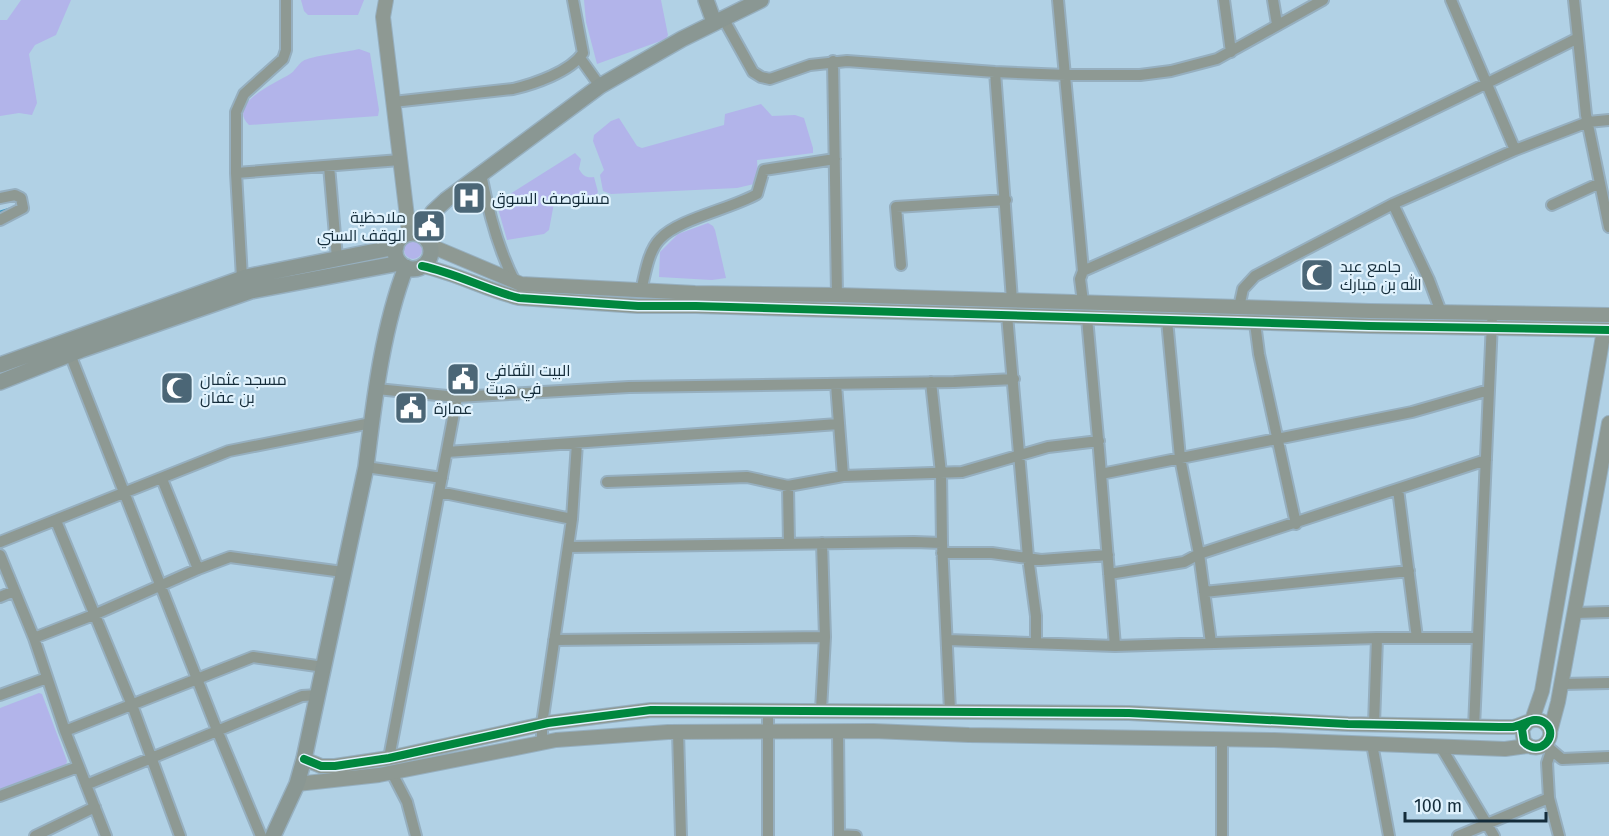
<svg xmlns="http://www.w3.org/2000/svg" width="1609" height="836" font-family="'Fira Sans',Cairo,sans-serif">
  <rect width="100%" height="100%" fill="#b1d1e5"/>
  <!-- green -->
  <path fill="#b2b4ea" d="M 21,0 L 71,0 L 56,35 L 35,45 L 29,54 L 37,103 L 32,115 L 19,113 L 0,116 L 0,20 L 7,20 Z
    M 301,0 L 364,0 L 358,15 L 308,15 L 304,11 Z
    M 584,0 L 661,0 L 668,35 L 666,39 L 597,64 L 586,22 Z
    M 359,49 L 370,53 L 379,110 L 378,116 L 249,125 C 226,103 276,83 290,74 C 295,71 298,64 303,61 C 310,56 348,52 359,49 Z
    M 761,104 L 772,116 L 795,115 L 804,118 L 813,148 L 813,153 L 757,160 L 758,174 L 754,184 L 737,188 L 611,194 L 603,191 L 600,175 L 604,170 L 593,141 L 594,135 L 611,121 L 619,118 L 637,146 L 642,148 L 724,125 L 725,114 Z
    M 575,153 L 581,159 L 579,169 C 583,176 586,178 594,177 L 598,192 L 596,195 L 558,197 L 554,203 L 549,230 L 544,234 L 507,240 L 497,205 L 499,201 Z
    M 708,223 L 713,226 L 715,230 L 726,278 L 712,280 L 659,277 L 660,252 L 678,234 Z
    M404 250a9 9 0 1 1 18 0a9 9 0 1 1-18 0Z
    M 39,693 L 42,694 L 67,761 L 66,765 L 0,790 L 0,708 Z"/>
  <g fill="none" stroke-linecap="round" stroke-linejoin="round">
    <!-- stream -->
    <path stroke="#3e96be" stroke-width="3" d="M 0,212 L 10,209"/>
    <!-- minor casing -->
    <g stroke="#96afbf" stroke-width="14">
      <path id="minor" d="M 1058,0 L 1083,271 L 1080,279 L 1083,302
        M 1224,0 L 1231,52
        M 1273,0 L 1277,24
        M 1451,0 L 1515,150
        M 1574,0 L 1586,115 L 1609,227
        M 723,18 L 753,72 L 761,77 L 770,79 L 810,65 L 847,61 L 995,72 L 1066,75 L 1140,75 L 1171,71 L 1217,59 L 1323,0
        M 580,58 L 600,86
        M 833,61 L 837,295
        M 995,72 L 1012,300
        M 393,102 L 513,89 C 534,84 570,72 583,53 L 573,0
        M 329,166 L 337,258
        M 236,173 L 400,160
        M 481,174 C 488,210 498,249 515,282
        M 0,198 L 15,195 L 21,198 L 23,208 L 0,220
        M 1393,204 L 1429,280 L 1441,312
        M 1552,205 L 1600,183
        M 901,265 L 896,207 L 1006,200
        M 1083,271 C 1250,198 1415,120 1578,38
        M 242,278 L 236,173 L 236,112 L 244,94 L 283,59 L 286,50 L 286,0
        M 641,291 C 645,275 648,251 660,239 C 678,219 731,209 757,194 L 764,170 L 835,159
        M 1239,307 L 1243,289 L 1255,276 L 1393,204 L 1515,150 L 1588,122 L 1609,120
        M 1007,315 L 1028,557 L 1036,616 L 1036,643
        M 1087,318 L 1099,450 L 1115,646
        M 1167,320 L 1180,458 L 1199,554 L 1211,643
        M 1255,323 L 1259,354 L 1296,524
        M 70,354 L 217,730 L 261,836
        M 931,382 L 941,473 L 942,543 L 950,711
        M 836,384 L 843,476
        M 377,389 L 457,397 L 629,387 L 954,382 L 1014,379
        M 447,452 L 838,424
        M 366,467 L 442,478
        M 1101,474 L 1412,412 L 1489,390
        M 162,479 L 198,569
        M 607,482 L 747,477 L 788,486 L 843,476 L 962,472 L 1048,447 L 1099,441
        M 788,486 L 789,544
        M 1398,489 L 1417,638
        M 439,492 L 572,519
        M 56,521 L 132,705 L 180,836
        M 0,542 L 229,451 L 371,423
        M 568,547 L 914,542 L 942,543
        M 942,553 L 992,553 L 1041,560 L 1108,555
        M 0,555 L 34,638 L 65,731 L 106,836
        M 1109,574 L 1184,562 L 1199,554 L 1486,460
        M 1204,592 L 1409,571
        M 0,597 L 14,591
        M 1575,613 L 1609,612
        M 34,638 L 96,614 L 198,569 L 230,557 L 343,572
        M 554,640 L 825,637
        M 948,640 L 1115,646 L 1377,638 L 1478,638
        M 1562,684 L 1609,683
        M 0,695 L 47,678
        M 821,710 L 825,637 L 822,543
        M 1374,724 L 1377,638
        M 1474,727 L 1492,322
        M 65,731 L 253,657 L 324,667
        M 838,731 L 839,836
        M 678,732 L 681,836
        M 542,742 L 542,724 L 572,519 L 577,443
        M 1372,744 L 1389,836
        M 1441,747 L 1494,836
        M 1548,747 L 1562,759 L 1609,757
        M 389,758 L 457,397
        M 392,773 L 407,802 L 416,836
        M 86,785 L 302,696 L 318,695
        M 0,796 L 78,767
        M 1549,798 L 1559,836
        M 839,835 L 856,836
        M 35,836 L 95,807
        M 768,836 L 768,710
        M 1222,836 L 1222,739
        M 1458,836 L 1549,798 L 1547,763 L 1551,751"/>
    </g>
    <!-- tertiary casing -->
    <g stroke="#96afbf" stroke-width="16">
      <path id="tertiary" d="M 386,0 L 383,17 L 409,233
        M 431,246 L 521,284 L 695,293 L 837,295 L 1370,311 L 1609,315
        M 422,266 C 456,273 486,290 519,298 L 638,306 L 696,306 L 1369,326 L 1609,330
        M 1532,720 L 1542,691 L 1604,330
        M 1550,732 L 1558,702 L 1609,423
        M 304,759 L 321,766 L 335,766 L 389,758 L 548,723 L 651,710 L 1129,713 L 1348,724 L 1499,727 C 1503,727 1509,727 1513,727 C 1524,725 1535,715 1545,723 C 1560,735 1540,758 1524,742 L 1522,729 L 1528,722
        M 297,784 L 379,775 L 556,740 L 668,732 L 873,731 L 969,735 L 1274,740 L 1505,749 L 1527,746"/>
    </g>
    <!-- secondary casing -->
    <g stroke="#96afbf" stroke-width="18">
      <path id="secondary" d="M 706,0 L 714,22
        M395 251a18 18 0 1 1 36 0a18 18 0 1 1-36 0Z
        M 420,234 L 433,212 L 446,200 L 600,86 L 682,39 L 761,0
        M 0,365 L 246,277 L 396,247
        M 0,382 L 81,350 L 251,291 L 400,263
        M 273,836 L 297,784 L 304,759 L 366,467 C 374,402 382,329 406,267"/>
    </g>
    <!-- minor -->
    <use href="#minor" stroke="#8e9993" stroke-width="10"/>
    <!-- tertiary -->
    <use href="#tertiary" stroke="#8e9993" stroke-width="14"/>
    <!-- secondary -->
    <use href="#secondary" stroke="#8a9793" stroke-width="15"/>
    <!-- cycleway casing -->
    <g stroke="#e0f2fd" stroke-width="11">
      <path id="cycleway" d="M 422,266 C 456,273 486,290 519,298 L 638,306 L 696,306 L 1369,326 L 1609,330
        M 304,759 L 321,766 L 335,766 L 389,758 L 548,723 L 651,710 L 1129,713 L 1348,724 L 1499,727 C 1503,727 1509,727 1513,727 C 1524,725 1535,715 1545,723 C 1560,735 1540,758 1524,742 L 1522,729 L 1528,722"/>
    </g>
    <!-- cycleway -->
    <use href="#cycleway" stroke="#00873e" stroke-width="8"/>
  </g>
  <!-- icons -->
  <defs>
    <g id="hospital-square" transform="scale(1.725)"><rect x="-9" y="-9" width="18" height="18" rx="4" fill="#4b6676" stroke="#e0f2fd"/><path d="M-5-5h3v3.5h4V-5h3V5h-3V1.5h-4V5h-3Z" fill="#fff"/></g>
    <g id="civic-square" transform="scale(1.725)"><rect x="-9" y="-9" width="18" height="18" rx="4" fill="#4b6676" stroke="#e0f2fd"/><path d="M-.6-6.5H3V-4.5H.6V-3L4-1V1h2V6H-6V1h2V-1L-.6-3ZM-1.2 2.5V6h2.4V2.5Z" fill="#fff"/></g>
    <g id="mosque-square" transform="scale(1.725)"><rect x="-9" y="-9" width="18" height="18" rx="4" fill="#4b6676" stroke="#e0f2fd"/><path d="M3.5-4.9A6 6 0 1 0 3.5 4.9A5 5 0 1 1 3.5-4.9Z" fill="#fff"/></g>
  </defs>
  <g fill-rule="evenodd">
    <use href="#hospital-square" x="469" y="198"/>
    <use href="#civic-square" x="429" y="226"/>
    <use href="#mosque-square" x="1317" y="275"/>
    <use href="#civic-square" x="463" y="379"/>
    <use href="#mosque-square" x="177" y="388"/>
    <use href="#civic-square" x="411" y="408"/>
  </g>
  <g text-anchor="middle" stroke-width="4.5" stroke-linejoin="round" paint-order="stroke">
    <!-- poi labels -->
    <g font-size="16" fill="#142c3a" stroke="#e0f2fd" text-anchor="start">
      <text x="492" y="204">مستوصف السوق</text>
      <text x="406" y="223" text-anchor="end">ملاحظية<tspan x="406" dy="18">الوقف السني</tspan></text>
      <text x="1340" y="272">جامع عبد<tspan x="1340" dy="18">الله بن مبارك</tspan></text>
      <text x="486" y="376">البيت الثقافي<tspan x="486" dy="18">في هيت</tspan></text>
      <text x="200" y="385">مسجد عثمان<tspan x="200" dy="18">بن عفان</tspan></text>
      <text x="434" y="414">عمارة</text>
    </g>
  </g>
  <!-- scale -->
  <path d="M1405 812v9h141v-9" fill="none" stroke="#142c3a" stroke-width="3"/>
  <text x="1414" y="812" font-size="18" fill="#142c3a" stroke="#e0f2fd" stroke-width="4.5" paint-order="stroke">100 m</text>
</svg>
